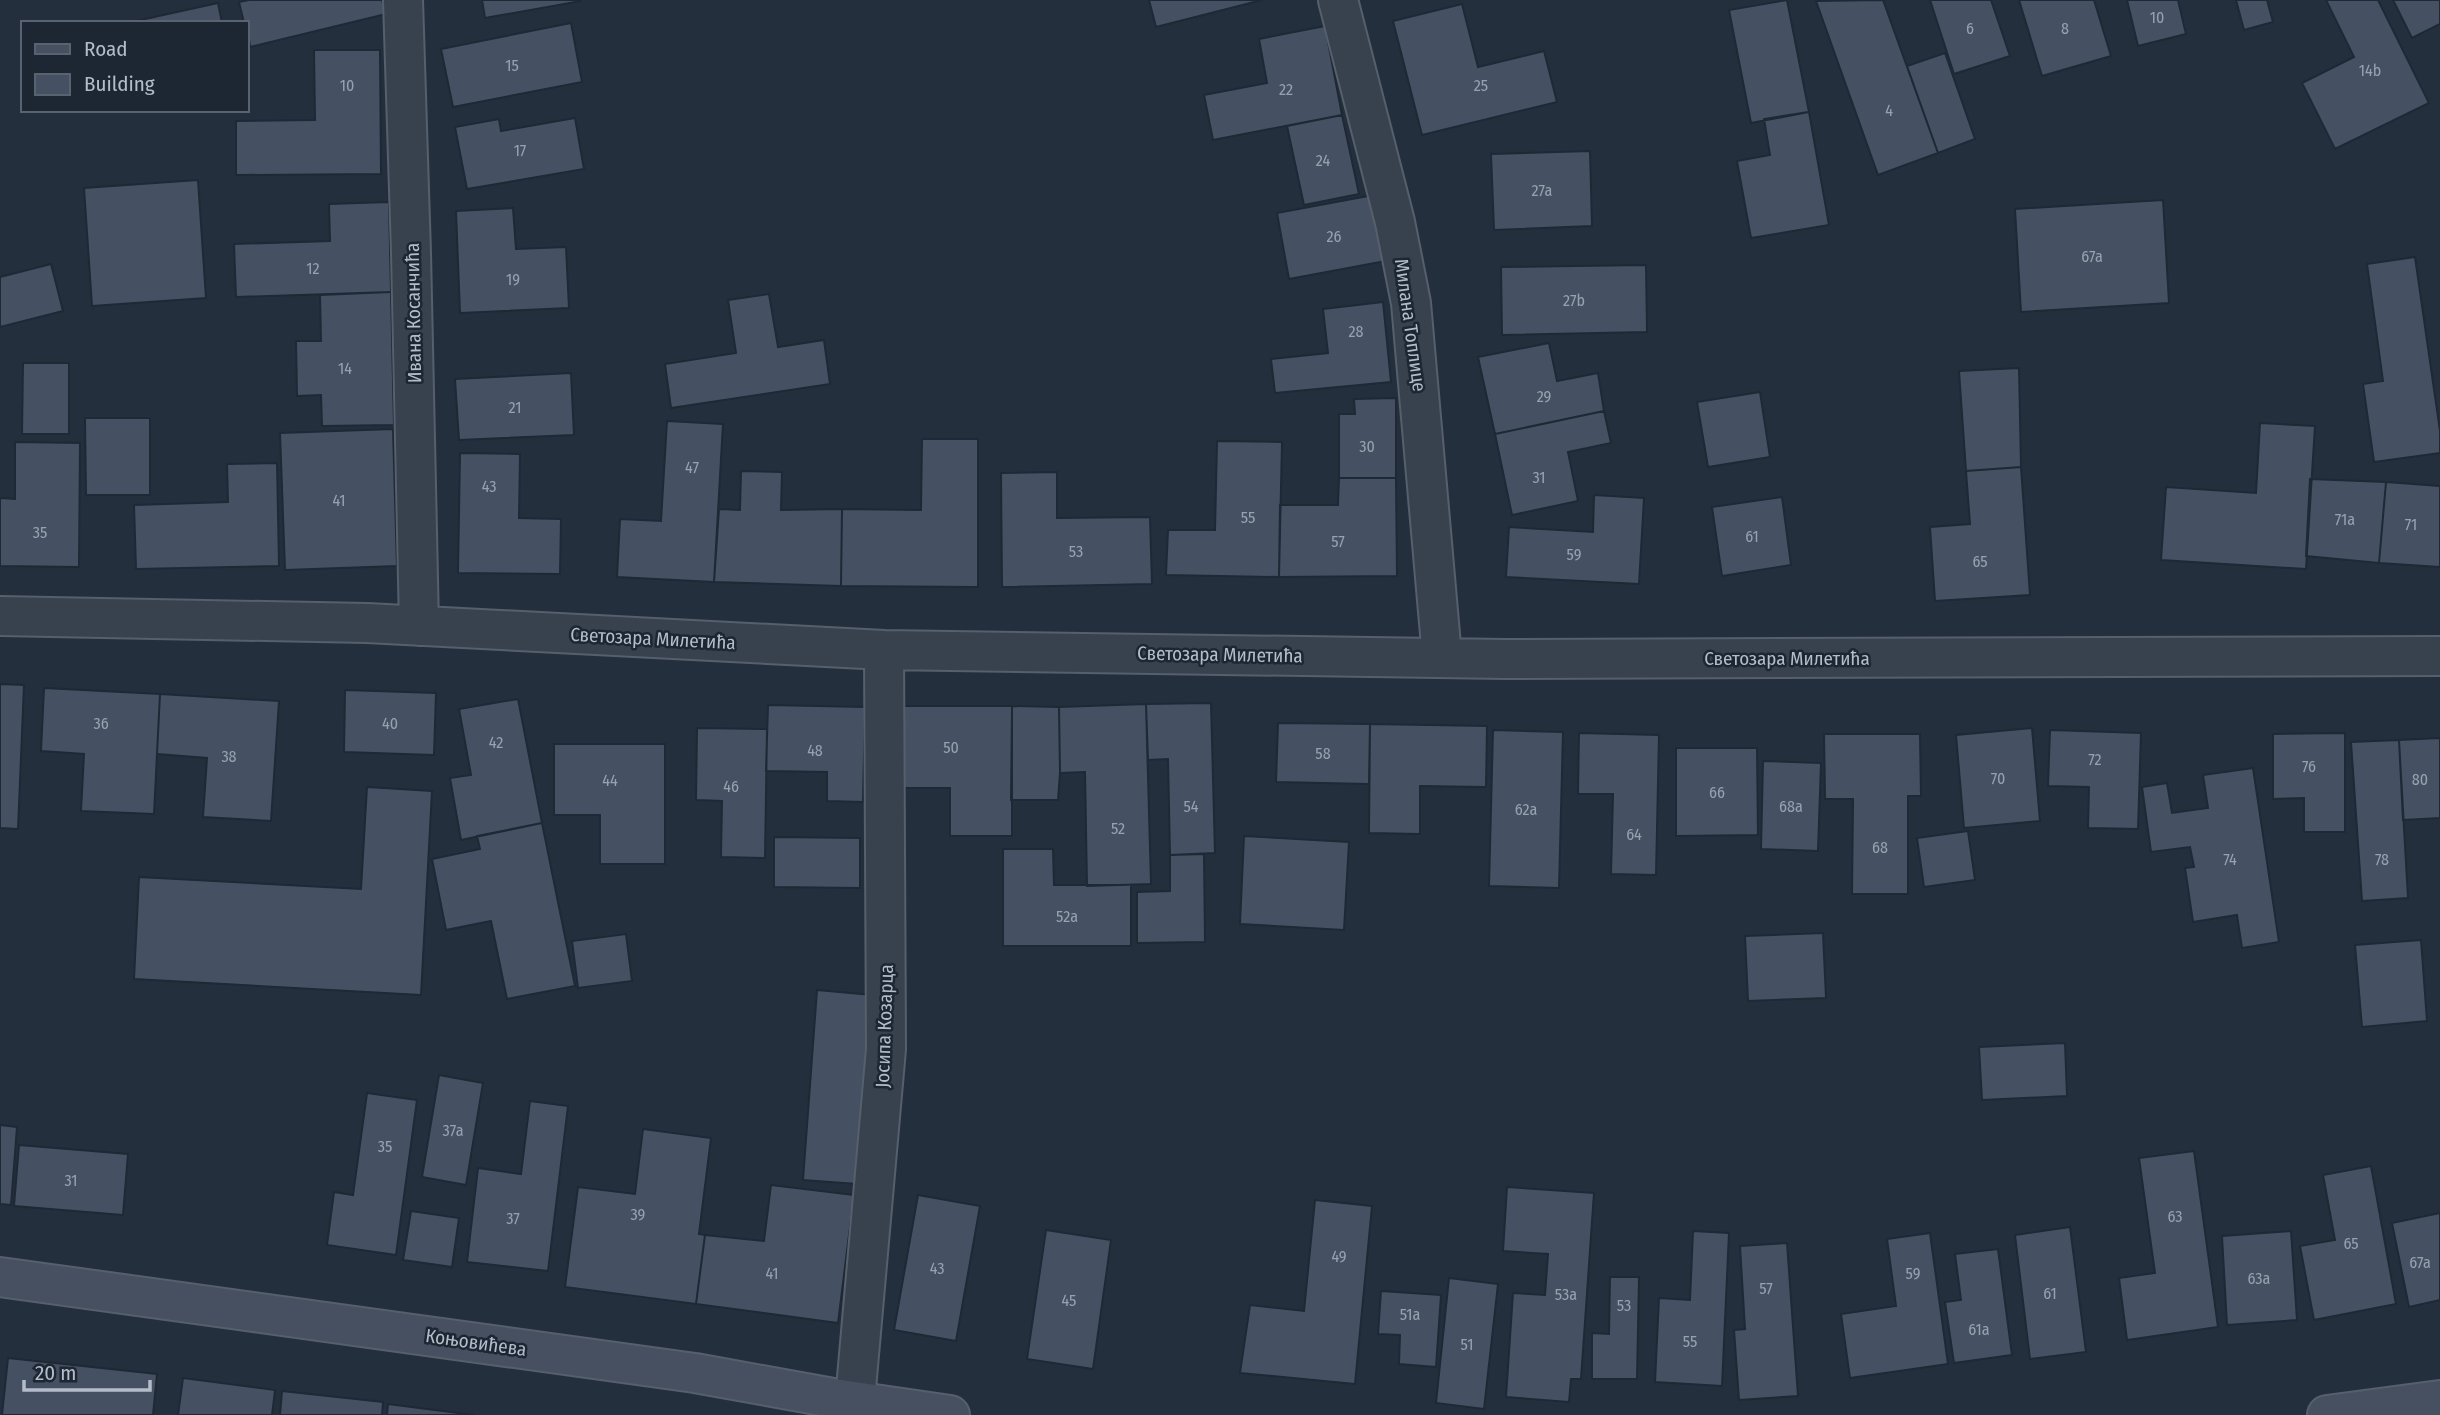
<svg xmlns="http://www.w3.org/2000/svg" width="2440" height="1415" font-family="'Fira Sans Condensed',sans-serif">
  <rect width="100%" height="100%" fill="#242f3e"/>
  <!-- building -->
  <path fill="#455162" stroke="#1f2835" stroke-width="2" d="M 249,0 L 382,0 L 386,14 L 250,47 L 247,23 L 244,23 L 239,2 Z
    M 482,0 L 581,0 L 581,1 L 485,18 Z
    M 1149,0 L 1262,0 L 1156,27 Z
    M 1787,0 L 1809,112 L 1751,123 L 1729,10 Z
    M 1883,0 L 1938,153 L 1878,175 L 1816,1 Z
    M 1930,0 L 1991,0 L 2010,56 L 1954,74 Z
    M 2019,0 L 2094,0 L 2111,56 L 2042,76 Z
    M 2127,0 L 2178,0 L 2186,34 L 2138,46 Z
    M 2236,0 L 2267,0 L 2273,22 L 2244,30 Z
    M 2326,0 L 2378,0 L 2429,103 L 2335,149 L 2302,83 L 2354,57 Z
    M 2393,0 L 2440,0 L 2440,24 L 2412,38 Z
    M 218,3 L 222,23 L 137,23 L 136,21 Z
    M 1462,4 L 1478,67 L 1544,51 L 1557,102 L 1422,135 L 1393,21 Z
    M 571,23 L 582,82 L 453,107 L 441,49 Z
    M 1325,26 L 1342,115 L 1213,140 L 1204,95 L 1267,83 L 1259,39 Z
    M 314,50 L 380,50 L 381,174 L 236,175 L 236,121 L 315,120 Z
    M 1945,53 L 1975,139 L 1938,153 L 1907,66 Z
    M 1809,112 L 1829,225 L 1751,238 L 1737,161 L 1770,155 L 1764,119 Z
    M 1342,115 L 1359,194 L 1304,205 L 1287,126 Z
    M 575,118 L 584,169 L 467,189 L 455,127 L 499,119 L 501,131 Z
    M 1590,151 L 1592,226 L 1494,230 L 1491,154 Z
    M 198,180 L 206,298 L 92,306 L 84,188 Z
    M 1379,194 L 1391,260 L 1289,279 L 1277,213 Z
    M 2163,200 L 2169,303 L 2021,312 L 2015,209 Z
    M 389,202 L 391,292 L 236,297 L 234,244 L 330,241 L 329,204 Z
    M 513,208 L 516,249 L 566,247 L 569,308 L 460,313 L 456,211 Z
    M 2415,257 L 2440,431 L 2440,453 L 2374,462 L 2363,384 L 2383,381 L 2367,264 Z
    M 51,264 L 63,311 L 0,327 L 0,277 Z
    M 1646,265 L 1647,332 L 1502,335 L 1501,267 Z
    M 391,292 L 394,425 L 322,426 L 321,395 L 297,396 L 296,341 L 321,341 L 320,295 Z
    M 769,294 L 778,347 L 824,340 L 830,384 L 671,408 L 665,364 L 736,353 L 728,300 Z
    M 1383,302 L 1391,382 L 1275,393 L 1271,359 L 1328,353 L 1323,309 Z
    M 1549,343 L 1557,381 L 1598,373 L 1604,411 L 1495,434 L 1478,357 Z
    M 23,363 L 69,363 L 69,434 L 22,434 Z
    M 2019,368 L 2021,467 L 1966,471 L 1959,371 Z
    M 571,373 L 574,435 L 459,440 L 455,379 Z
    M 1760,392 L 1770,457 L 1708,467 L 1697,402 Z
    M 1396,398 L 1396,478 L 1339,478 L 1339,414 L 1355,414 L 1354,399 Z
    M 1604,411 L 1611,443 L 1568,452 L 1578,501 L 1512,515 L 1495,434 Z
    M 85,418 L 150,418 L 150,495 L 86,495 Z
    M 667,421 L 723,424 L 714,582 L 617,577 L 620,519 L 661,521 Z
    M 2260,423 L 2315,426 L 2306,569 L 2161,560 L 2166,487 L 2256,493 Z
    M 393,429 L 397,566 L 285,570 L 280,433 Z
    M 922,439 L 978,439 L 978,587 L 841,586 L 842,509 L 921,510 Z
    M 1217,441 L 1282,442 L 1279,577 L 1166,575 L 1168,530 L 1215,530 Z
    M 15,442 L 80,443 L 79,567 L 0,566 L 0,498 L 15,499 Z
    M 460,453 L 520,454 L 519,518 L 561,519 L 560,574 L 458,573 Z
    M 277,463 L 279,566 L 136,569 L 134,505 L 228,502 L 227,464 Z
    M 2021,467 L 2030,595 L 1935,601 L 1930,527 L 1970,524 L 1966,471 Z
    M 741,471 L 782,472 L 781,510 L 842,509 L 841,586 L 714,582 L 719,509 L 740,510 Z
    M 1057,472 L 1057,518 L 1150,517 L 1152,584 L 1002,587 L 1001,473 Z
    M 1339,478 L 1396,478 L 1397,576 L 1279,577 L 1280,505 L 1338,505 Z
    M 2310,479 L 2386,482 L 2379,563 L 2306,556 Z
    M 2386,482 L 2440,486 L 2440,567 L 2379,563 Z
    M 1594,495 L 1644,498 L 1639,584 L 1506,577 L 1509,527 L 1593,532 Z
    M 1782,497 L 1791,565 L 1722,576 L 1712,507 Z
    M 0,684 L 24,685 L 18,829 L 0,828 Z
    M 44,688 L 160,694 L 154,814 L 81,811 L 84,754 L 41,751 Z
    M 345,690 L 436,693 L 434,755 L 344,752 Z
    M 160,694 L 279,701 L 271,821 L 203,817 L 207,758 L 157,754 Z
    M 518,699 L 542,823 L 461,840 L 450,778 L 471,775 L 459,709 Z
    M 1211,703 L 1215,853 L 1170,855 L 1168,759 L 1148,760 L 1146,704 Z
    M 1146,704 L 1151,884 L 1087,886 L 1085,772 L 1060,773 L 1059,707 Z
    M 768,705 L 865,707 L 863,802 L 827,801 L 827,772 L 766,771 Z
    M 891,706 L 1012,706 L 1012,836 L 950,836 L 950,788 L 891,788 Z
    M 1012,706 L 1059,707 L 1060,773 L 1058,800 L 1011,800 Z
    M 1278,723 L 1370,724 L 1369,784 L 1276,782 Z
    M 1370,724 L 1487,726 L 1486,787 L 1420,786 L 1420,834 L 1369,833 Z
    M 697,728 L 767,729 L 765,858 L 721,857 L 722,801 L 696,800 Z
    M 2032,728 L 2040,821 L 1964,828 L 1956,735 Z
    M 1493,730 L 1563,732 L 1559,888 L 1489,886 Z
    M 2050,730 L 2141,733 L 2138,829 L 2088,828 L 2089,787 L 2048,786 Z
    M 1579,733 L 1659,735 L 1656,875 L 1611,874 L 1613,794 L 1578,794 Z
    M 2345,733 L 2345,832 L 2304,832 L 2304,798 L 2273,799 L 2273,734 Z
    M 1824,734 L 1920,734 L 1921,796 L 1908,796 L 1908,894 L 1852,894 L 1853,799 L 1825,799 Z
    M 2440,738 L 2440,818 L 2403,820 L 2399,740 Z
    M 2399,740 L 2408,898 L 2362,901 L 2351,742 Z
    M 554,744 L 665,744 L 665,864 L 600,864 L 600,815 L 554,815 Z
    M 1676,748 L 1757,748 L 1758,835 L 1676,836 Z
    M 1763,761 L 1821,763 L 1818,851 L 1761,849 Z
    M 2253,768 L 2279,942 L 2242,948 L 2237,915 L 2193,922 L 2185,868 L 2194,867 L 2190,847 L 2151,852 L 2142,787 L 2167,783 L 2172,813 L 2208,808 L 2203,775 Z
    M 367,787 L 432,791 L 421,995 L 134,979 L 139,877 L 361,889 Z
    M 542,823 L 575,986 L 507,999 L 491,921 L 446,930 L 432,859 L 480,849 L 477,836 Z
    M 1968,831 L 1975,880 L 1924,887 L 1917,838 Z
    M 1244,836 L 1349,842 L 1344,930 L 1240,924 Z
    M 774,837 L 860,838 L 860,888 L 774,887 Z
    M 1003,849 L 1053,849 L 1054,885 L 1131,885 L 1131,946 L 1003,946 Z
    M 1204,854 L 1205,942 L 1137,943 L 1137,892 L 1170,891 L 1170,855 Z
    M 1823,933 L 1826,998 L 1748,1001 L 1745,936 Z
    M 626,934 L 632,981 L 578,988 L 572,941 Z
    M 2421,940 L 2427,1021 L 2362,1027 L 2355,945 Z
    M 817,990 L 872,995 L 857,1184 L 803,1180 Z
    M 2065,1043 L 2067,1096 L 1982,1100 L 1979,1047 Z
    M 439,1075 L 483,1083 L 466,1185 L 422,1177 Z
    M 367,1093 L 417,1100 L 396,1255 L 327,1245 L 334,1192 L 353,1195 Z
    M 530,1101 L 568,1106 L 548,1271 L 467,1262 L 478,1168 L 521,1174 Z
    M 0,1125 L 17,1127 L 11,1205 L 0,1204 Z
    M 643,1129 L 711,1138 L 699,1234 L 705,1235 L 696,1304 L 565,1287 L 578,1187 L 635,1194 Z
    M 19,1145 L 128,1154 L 123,1215 L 14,1206 Z
    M 2194,1151 L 2218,1327 L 2127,1340 L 2119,1278 L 2155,1273 L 2139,1158 Z
    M 2371,1166 L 2396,1304 L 2314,1320 L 2300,1246 L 2335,1240 L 2323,1175 Z
    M 771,1185 L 854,1195 L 838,1323 L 696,1304 L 705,1235 L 764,1241 Z
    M 1507,1187 L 1594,1193 L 1581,1379 L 1571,1379 L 1569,1402 L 1506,1397 L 1513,1293 L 1545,1295 L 1548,1254 L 1503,1251 Z
    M 918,1195 L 980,1206 L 956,1341 L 894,1330 Z
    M 1315,1200 L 1372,1206 L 1355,1384 L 1240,1373 L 1250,1305 L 1304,1311 Z
    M 411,1211 L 459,1218 L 452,1267 L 403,1260 Z
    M 2440,1213 L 2440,1300 L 2409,1307 L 2392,1223 Z
    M 2070,1227 L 2086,1352 L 2030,1359 L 2015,1235 Z
    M 1046,1230 L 1111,1240 L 1093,1369 L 1027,1359 Z
    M 1693,1231 L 1729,1233 L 1722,1386 L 1655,1382 L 1659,1298 L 1690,1300 Z
    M 2291,1231 L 2297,1320 L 2227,1325 L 2222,1236 Z
    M 1930,1233 L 1948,1364 L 1850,1378 L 1841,1314 L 1896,1306 L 1887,1239 Z
    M 1787,1243 L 1798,1396 L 1739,1400 L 1734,1330 L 1745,1329 L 1740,1246 Z
    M 1998,1249 L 2012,1355 L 1954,1363 L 1945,1302 L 1961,1300 L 1955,1254 Z
    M 1610,1277 L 1639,1277 L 1637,1379 L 1592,1379 L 1592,1333 L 1609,1334 Z
    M 1449,1278 L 1498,1284 L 1484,1409 L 1436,1403 Z
    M 1381,1291 L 1441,1295 L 1436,1367 L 1399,1364 L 1400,1335 L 1378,1334 Z
    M 8,1358 L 157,1374 L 153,1415 L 2,1415 Z
    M 183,1378 L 275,1390 L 272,1415 L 178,1415 Z
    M 282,1391 L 383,1402 L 382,1415 L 280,1415 Z
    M 388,1404 L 474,1415 L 387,1415 Z"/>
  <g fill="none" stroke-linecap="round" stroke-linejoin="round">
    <!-- street casing -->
    <g stroke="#565f6c" stroke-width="42">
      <path id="street" d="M 403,0 L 411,253 L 419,626
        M 1338,0 L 1395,222 L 1411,303 L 1442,657
        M 0,616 L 367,623 L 884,650 L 1504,659 L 2440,656
        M 855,1400 L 886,1049 L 884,650"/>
    </g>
    <!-- secondary casing -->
    <g stroke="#565f6c" stroke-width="42">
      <path id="secondary" d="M 0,1277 L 695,1373 L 833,1398 L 950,1415
        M 2327,1415 L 2440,1400"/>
    </g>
    <!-- street -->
    <use href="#street" stroke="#38414e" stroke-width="38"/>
    <!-- secondary -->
    <use href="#secondary" stroke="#465061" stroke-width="38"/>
  </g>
  <g text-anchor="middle" stroke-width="5" stroke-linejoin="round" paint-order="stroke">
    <!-- number labels -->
    <g font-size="16" fill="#98a1af">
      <text x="2157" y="23">10</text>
      <text x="1970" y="34">6</text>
      <text x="2065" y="34">8</text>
      <text x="512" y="71">15</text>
      <text x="2370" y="76">14b</text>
      <text x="347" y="91">10</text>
      <text x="1481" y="91">25</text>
      <text x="1286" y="95">22</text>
      <text x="1889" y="116">4</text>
      <text x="520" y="156">17</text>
      <text x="1323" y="166">24</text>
      <text x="1542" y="196">27a</text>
      <text x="1334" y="242">26</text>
      <text x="2092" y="262">67a</text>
      <text x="313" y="274">12</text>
      <text x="513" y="285">19</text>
      <text x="1574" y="306">27b</text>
      <text x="1356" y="337">28</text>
      <text x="345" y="374">14</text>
      <text x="1544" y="402">29</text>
      <text x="515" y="413">21</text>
      <text x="1367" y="452">30</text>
      <text x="692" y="473">47</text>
      <text x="1539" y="483">31</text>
      <text x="489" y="492">43</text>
      <text x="339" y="506">41</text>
      <text x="1248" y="523">55</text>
      <text x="2345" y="525">71a</text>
      <text x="2411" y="530">71</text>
      <text x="40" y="538">35</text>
      <text x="1752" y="542">61</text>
      <text x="1338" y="547">57</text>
      <text x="1076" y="557">53</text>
      <text x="1574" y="560">59</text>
      <text x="1980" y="567">65</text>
      <text x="101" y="729">36</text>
      <text x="390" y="729">40</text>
      <text x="496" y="748">42</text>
      <text x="951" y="753">50</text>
      <text x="815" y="756">48</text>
      <text x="1323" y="759">58</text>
      <text x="229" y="762">38</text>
      <text x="2095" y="765">72</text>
      <text x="2309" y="772">76</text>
      <text x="1998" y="784">70</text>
      <text x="2420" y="785">80</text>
      <text x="610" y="786">44</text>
      <text x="731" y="792">46</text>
      <text x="1717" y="798">66</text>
      <text x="1191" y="812">54</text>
      <text x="1791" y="812">68a</text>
      <text x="1526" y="815">62a</text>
      <text x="1118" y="834">52</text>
      <text x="1634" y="840">64</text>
      <text x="1880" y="853">68</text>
      <text x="2230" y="865">74</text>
      <text x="2382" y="865">78</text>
      <text x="1067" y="922">52a</text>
      <text x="453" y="1136">37a</text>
      <text x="385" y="1152">35</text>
      <text x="71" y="1186">31</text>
      <text x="638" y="1220">39</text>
      <text x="2175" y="1222">63</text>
      <text x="513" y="1224">37</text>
      <text x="2351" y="1249">65</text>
      <text x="1339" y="1262">49</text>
      <text x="2420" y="1268">67a</text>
      <text x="937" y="1274">43</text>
      <text x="772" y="1279">41</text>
      <text x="1913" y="1279">59</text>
      <text x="2259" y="1284">63a</text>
      <text x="1766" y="1294">57</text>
      <text x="2050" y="1299">61</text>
      <text x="1566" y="1300">53a</text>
      <text x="1069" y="1306">45</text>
      <text x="1624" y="1311">53</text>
      <text x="1410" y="1320">51a</text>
      <text x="1979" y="1335">61a</text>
      <text x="1690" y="1347">55</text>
      <text x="1467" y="1350">51</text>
    </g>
    <!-- street labels -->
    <g font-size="19" fill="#b4bcc9" stroke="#1d2633">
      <text transform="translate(413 313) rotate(-91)" y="7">Ивана Косанчића</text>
      <text transform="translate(1411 325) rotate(82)" y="7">Милана Топлице</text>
      <text transform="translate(653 638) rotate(3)" y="7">Светозара Милетића</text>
      <text transform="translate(1220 654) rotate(1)" y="7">Светозара Милетића</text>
      <text x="1787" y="665">Светозара Милетића</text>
      <text transform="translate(884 1026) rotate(-88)" y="7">Јосипа Козарца</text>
      <text transform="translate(476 1342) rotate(8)" y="7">Коњовићева</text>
    </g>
  </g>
  <!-- legend -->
  <rect x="21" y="21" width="228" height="91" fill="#1d2633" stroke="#59626f" stroke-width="2"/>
  <rect x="35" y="44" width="35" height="10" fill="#465061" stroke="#59626f" stroke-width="2"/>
  <text x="84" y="56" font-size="21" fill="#b4bcc9">Road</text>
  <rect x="35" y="74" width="35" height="21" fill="#455162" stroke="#59626f" stroke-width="2"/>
  <text x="84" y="91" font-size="21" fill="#b4bcc9">Building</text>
  <!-- scale -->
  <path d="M24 1380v10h126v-10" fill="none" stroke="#b4bcc9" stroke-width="3.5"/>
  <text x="35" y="1380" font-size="21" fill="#b4bcc9" stroke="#1d2633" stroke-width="5" paint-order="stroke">20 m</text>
</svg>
